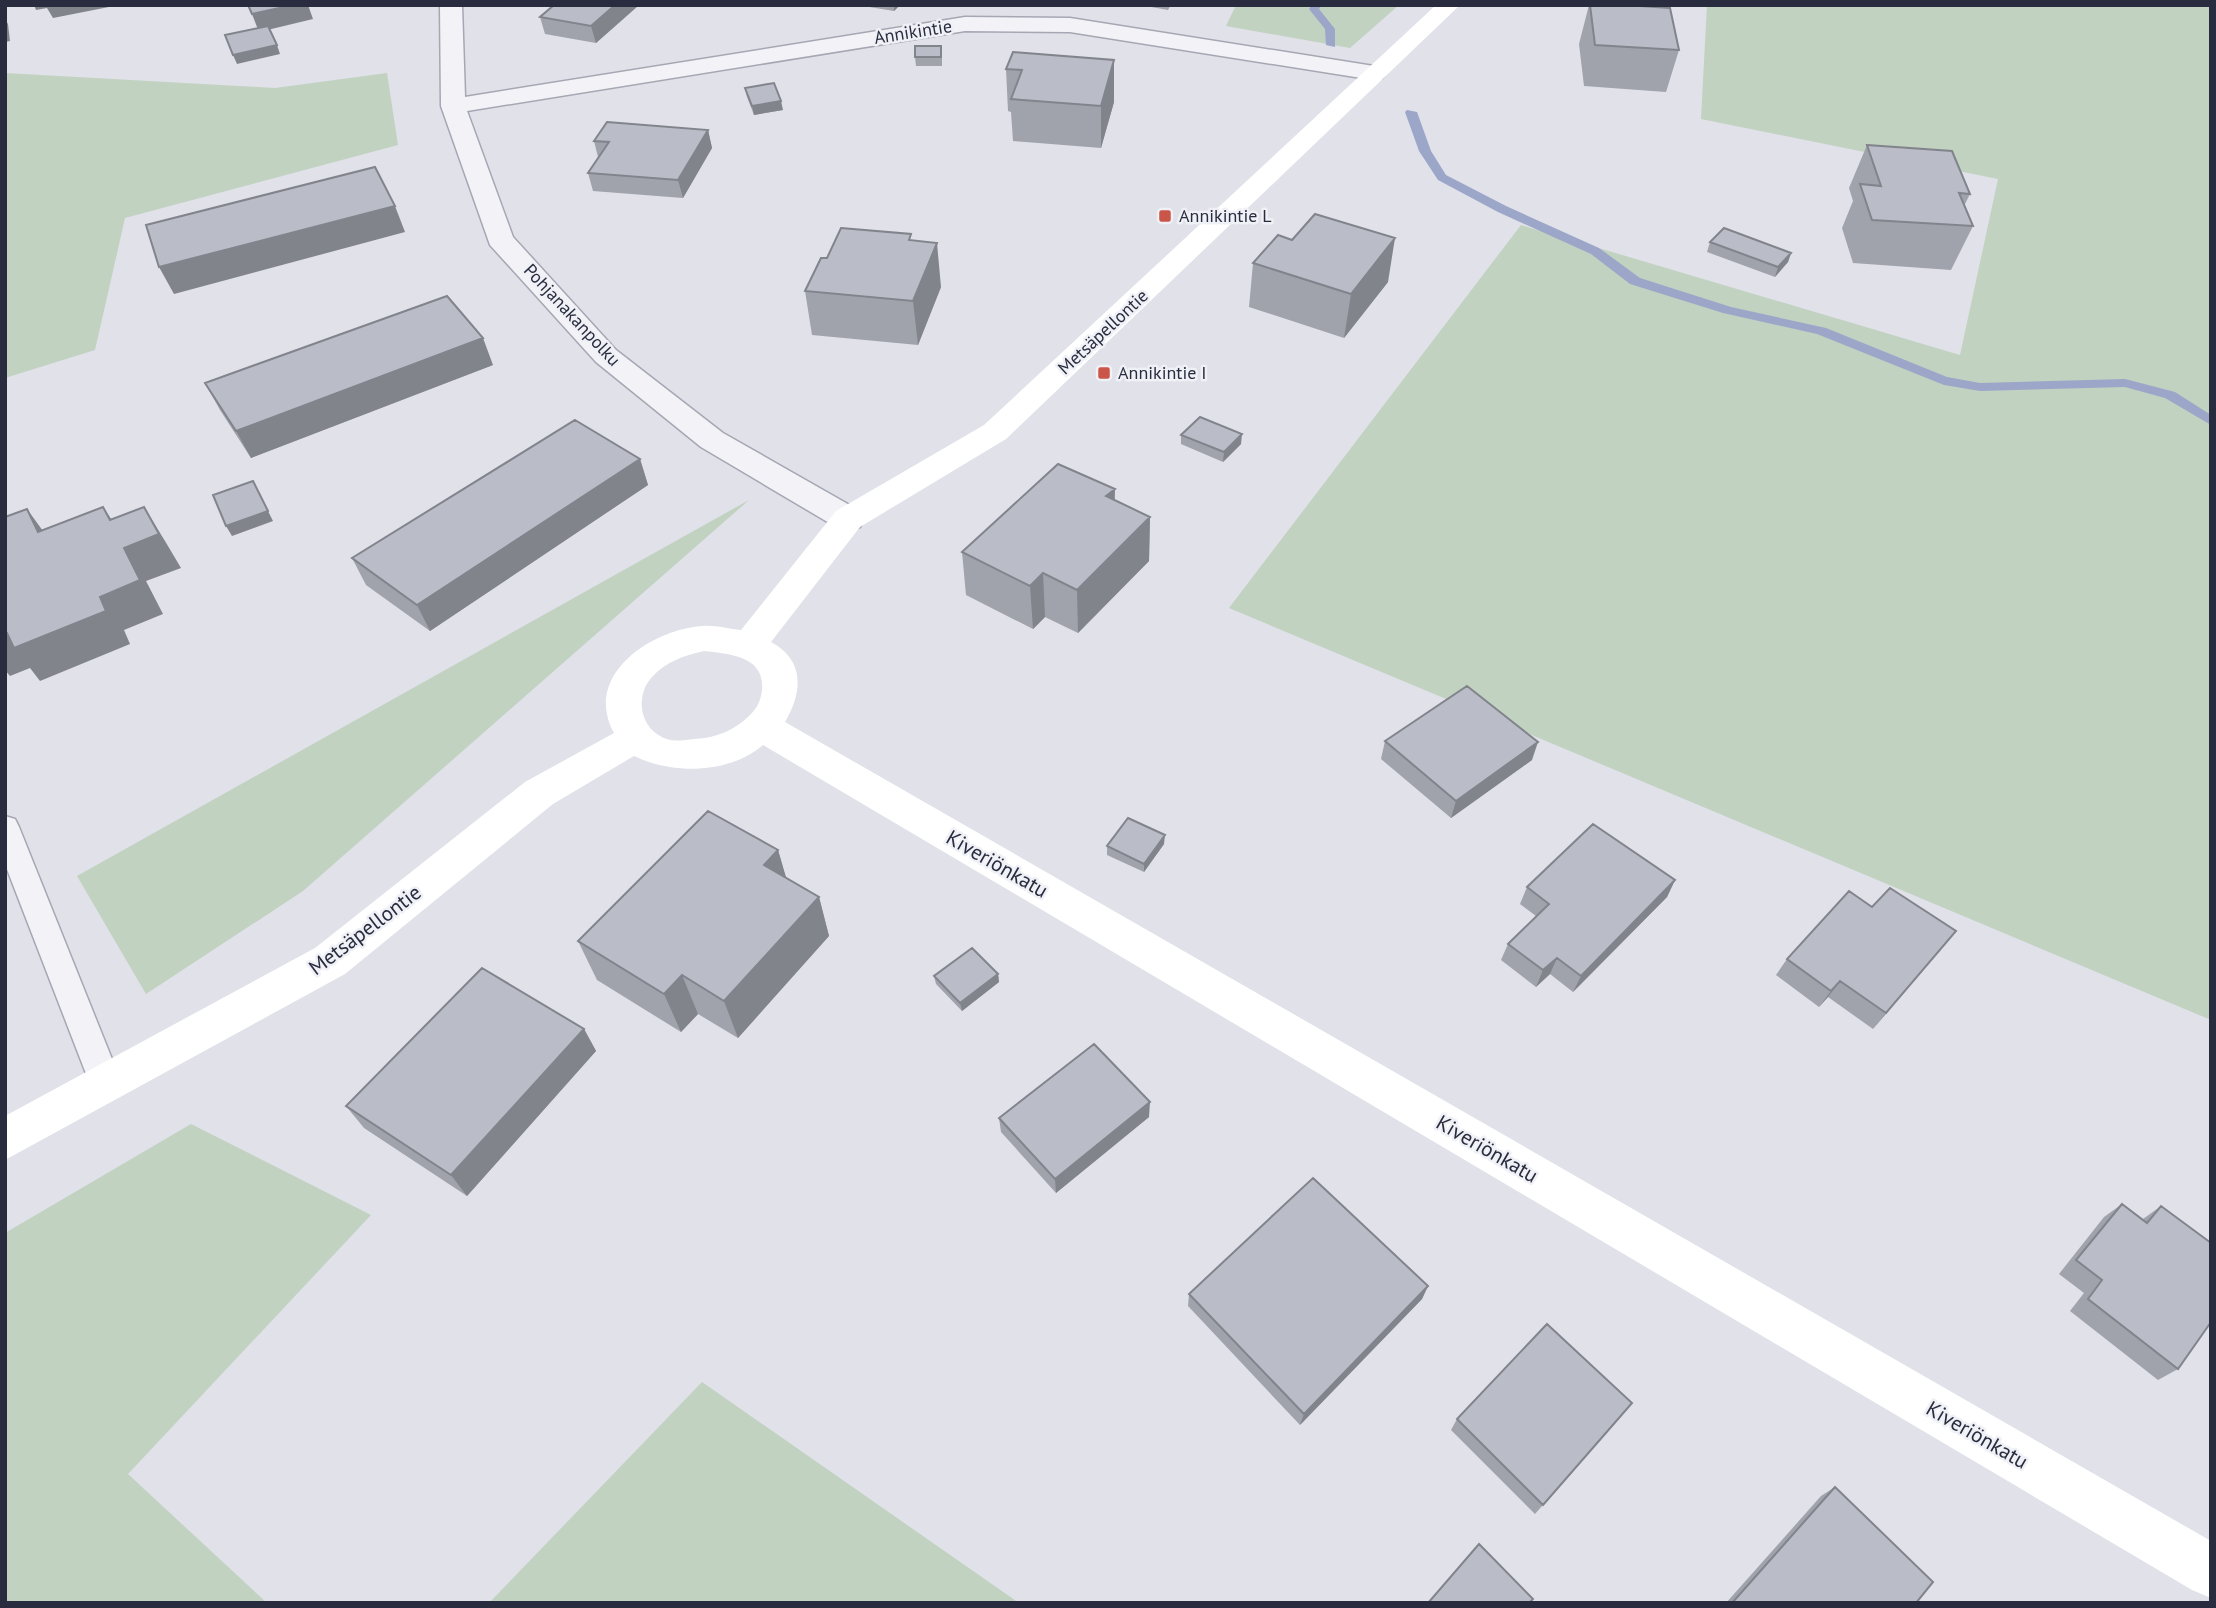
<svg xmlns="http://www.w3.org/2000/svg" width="2216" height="1608" font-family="'PT Sans',sans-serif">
  <rect width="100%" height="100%" fill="#e0e1e9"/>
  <!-- green -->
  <path fill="#c1d2c1" d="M 1236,5 L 1399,5 L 1350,48 L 1226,26 Z
    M 1707,5 L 2211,5 L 2211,1020 L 1229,608 L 1521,225 L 1960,355 L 1998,179 L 1701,119 Z
    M 5,73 L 275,88 L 387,73 L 398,145 L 125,218 L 95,350 L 5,378 Z
    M 749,500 L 303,891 L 146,994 L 77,876 Z
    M 191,1124 L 371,1215 L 128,1474 L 267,1603 L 5,1603 L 5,1233 Z
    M 702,1382 L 1019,1603 L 489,1603 Z"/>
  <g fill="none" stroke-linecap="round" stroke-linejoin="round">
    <!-- stream -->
    <path fill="#9ca6c8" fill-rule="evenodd" d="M 1312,5 L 1322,5 L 1319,9 L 1335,29 L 1335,47 L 1326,45 L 1325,29 L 1309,9 Z
      M 1407,110 L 1417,112 L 1431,151 L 1446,175 L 1506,206 L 1599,248 L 1640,278 L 1731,307 L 1826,328 L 1947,377 L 1980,383 L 2125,379 L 2175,392 L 2211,415 L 2211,425 L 2165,398 L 2125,387 L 1980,391 L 1944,385 L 1817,334 L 1723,313 L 1630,284 L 1591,254 L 1498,212 L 1438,180 L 1419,151 L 1405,112 Z"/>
    <!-- lane casing -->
    <g stroke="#a5a7b3" stroke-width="3">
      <path id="lane" d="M 5,816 L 15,819 L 19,827 L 122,1084 L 117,1094 L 106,1098 L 95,1094 L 90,1084 L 5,864 Z"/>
    </g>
    <!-- street casing -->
    <g stroke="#a5a7b3" stroke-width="3">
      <path id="street" d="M 440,5 L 462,5 L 465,97 L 965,17 L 1070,18 L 1374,66 L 1382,68 L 1386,73 L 1382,78 L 1374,80 L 1070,32 L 965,31 L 467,111 L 513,237 L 616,350 L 723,433 L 860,511 L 864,519 L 860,527 L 848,530 L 836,527 L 701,447 L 596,362 L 490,245 L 441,106 Z"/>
    </g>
    <!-- lane -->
    <use href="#lane" fill="#f3f3f7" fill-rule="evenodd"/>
    <!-- street -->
    <use href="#street" fill="#f3f3f7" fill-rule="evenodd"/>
    <!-- secondary -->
    <path fill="#fff" fill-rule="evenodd" d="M 1436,5 L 1460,5 L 1006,439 L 860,527 L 771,642 C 806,661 802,693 785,722 L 2211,1541 L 2211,1598 L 2192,1590 L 763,745 C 729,774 673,775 634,756 L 553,804 L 345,974 L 5,1160 L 5,1116 L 315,948 L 525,782 L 614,733 C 582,675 652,629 703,626 C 715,625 729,629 741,630 L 836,511 L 984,425 ZM 704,651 C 730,654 765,656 762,690 C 761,699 758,707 751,714 C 735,730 717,738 694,739 C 685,740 676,742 667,739 C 640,730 634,697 652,677 C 665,662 685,655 704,651 Z"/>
  </g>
  <!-- wall -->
  <path fill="#a0a2ac" d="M 639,5 L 596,43 L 545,34 L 540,17 Z
    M 857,5 L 900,5 L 894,11 Z
    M 1140,5 L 1171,5 L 1168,10 Z
    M 1589,5 L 1625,5 L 1679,50 L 1666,92 L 1584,86 L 1579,44 Z
    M 1013,52 L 1114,102 L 1101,148 L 1013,141 L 1011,112 L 1008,111 L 1006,69 Z
    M 942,54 L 942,66 L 916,66 L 915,57 Z
    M 745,88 L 783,110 L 754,115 L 747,97 Z
    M 708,130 L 712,148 L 683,198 L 593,191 L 588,173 L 598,157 L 594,141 Z
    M 1867,145 L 1970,194 L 1964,206 L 1973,226 L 1951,270 L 1853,263 L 1842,228 L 1853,201 L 1849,188 Z
    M 1292,240 L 1388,282 L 1344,338 L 1249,307 L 1253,263 Z
    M 1710,242 L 1791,253 L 1788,262 L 1775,277 L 1707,252 Z
    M 827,258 L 941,287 L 918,345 L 812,335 L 805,291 Z
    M 493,365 L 251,458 L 220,410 L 205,383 Z
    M 1181,435 L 1241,444 L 1223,462 L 1181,444 Z
    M 640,459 L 648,485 L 430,631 L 366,585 L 352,558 Z
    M 1115,500 L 1150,517 L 1149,561 L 1078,633 L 1045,617 L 1033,629 L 966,595 L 962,552 Z
    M 1385,741 L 1532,760 L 1451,818 L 1381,759 Z
    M 1164,844 L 1144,872 L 1107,855 L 1107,846 Z
    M 778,850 L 786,878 L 819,897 L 829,936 L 738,1038 L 698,1014 L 681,1032 L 597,980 L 578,941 Z
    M 1675,880 L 1667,897 L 1573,992 L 1550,974 L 1536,987 L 1501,960 L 1508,944 L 1536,916 L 1520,904 L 1527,887 Z
    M 1872,907 L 1956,931 L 1873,1029 L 1828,997 L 1819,1007 L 1776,975 L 1787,959 Z
    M 998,974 L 999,982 L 962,1011 L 936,984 L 934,976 Z
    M 584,1029 L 596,1051 L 467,1196 L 364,1128 L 346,1106 Z
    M 1149,1117 L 1056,1193 L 1001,1132 L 999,1118 Z
    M 2122,1204 L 2143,1219 L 2161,1206 L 2178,1369 L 2158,1380 L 2070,1311 L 2084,1293 L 2059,1274 L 2104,1217 Z
    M 1428,1286 L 1422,1299 L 1300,1425 L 1188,1306 L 1189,1294 Z
    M 1632,1403 L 1535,1514 L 1451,1430 L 1457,1419 Z
    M 1835,1487 L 1916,1603 L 1726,1603 L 1821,1496 Z"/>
  <!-- shaded-wall -->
  <path fill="#82848c" d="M 34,5 L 114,5 L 114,6 L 53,18 L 47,8 L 36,10 Z
    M 293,5 L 308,5 L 313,19 L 259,32 L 252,14 Z
    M 615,5 L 639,5 L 596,43 L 591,26 Z
    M 894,5 L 900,5 L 894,11 Z
    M 5,19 L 8,24 L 10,41 L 5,42 Z
    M 277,45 L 280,54 L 237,64 L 233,55 Z
    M 1114,60 L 1114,102 L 1101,148 L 1101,106 Z
    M 781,101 L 783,110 L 754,115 L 752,106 Z
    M 708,130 L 712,148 L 683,198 L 678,180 Z
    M 395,206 L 405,232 L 174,294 L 159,267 Z
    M 1395,238 L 1388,282 L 1344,338 L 1351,294 Z
    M 937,243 L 941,287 L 918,345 L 913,301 Z
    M 1791,253 L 1788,262 L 1775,277 L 1778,267 Z
    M 483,338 L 493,365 L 251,458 L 236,431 Z
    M 1242,434 L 1241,444 L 1223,462 L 1224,452 Z
    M 640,459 L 648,485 L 430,631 L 417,605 Z
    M 253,481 L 273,521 L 232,536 L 226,526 Z
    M 1115,489 L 1114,533 L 1106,496 Z
    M 103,507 L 126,541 L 144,507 L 165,541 L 181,568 L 146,581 L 163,614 L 124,630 L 130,644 L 40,681 L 30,668 L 10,676 L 5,670 L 5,634 L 100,597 L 124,548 Z
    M 27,509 L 51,542 L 38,532 Z
    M 1150,517 L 1149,561 L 1078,633 L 1077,590 Z
    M 1043,573 L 1045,617 L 1033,629 L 1030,586 Z
    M 1538,742 L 1532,760 L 1451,818 L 1456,801 Z
    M 1165,835 L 1164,844 L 1144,872 L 1144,864 Z
    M 778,850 L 790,891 L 764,865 Z
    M 1675,880 L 1667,897 L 1573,992 L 1581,976 Z
    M 819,897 L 829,936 L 738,1038 L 724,1001 Z
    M 1956,931 L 1942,948 L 1873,1029 L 1886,1013 Z
    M 1557,958 L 1550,974 L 1536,987 L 1543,970 Z
    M 998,974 L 999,982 L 962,1011 L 960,1003 Z
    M 682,975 L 698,1014 L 681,1032 L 664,994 Z
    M 1840,981 L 1828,997 L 1819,1007 L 1831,991 Z
    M 584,1029 L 596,1051 L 467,1196 L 451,1175 Z
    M 1150,1102 L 1149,1117 L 1056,1193 L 1055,1179 Z
    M 1428,1286 L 1422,1299 L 1300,1425 L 1304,1414 Z"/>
  <!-- building -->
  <path fill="#babcc8" stroke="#82848c" stroke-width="2" d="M 248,5 L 293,5 L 252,14 Z
    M 554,5 L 615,5 L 591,26 L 540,17 Z
    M 1590,5 L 1625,5 L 1670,8 L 1679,50 L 1595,45 Z
    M 268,26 L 277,45 L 233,55 L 225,35 Z
    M 915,46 L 941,46 L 941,57 L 915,57 Z
    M 1013,52 L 1114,60 L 1101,106 L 1011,99 L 1022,70 L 1006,69 Z
    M 774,83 L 781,101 L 752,106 L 745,88 Z
    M 607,122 L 708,130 L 678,180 L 588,173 L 609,142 L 594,141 Z
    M 1867,145 L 1952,151 L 1970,194 L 1959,193 L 1973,226 L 1872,220 L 1860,184 L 1881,186 Z
    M 375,167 L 395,206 L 159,267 L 146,225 Z
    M 1315,214 L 1395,238 L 1351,294 L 1253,263 L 1278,235 L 1292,240 Z
    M 841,228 L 911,234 L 909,240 L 937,243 L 913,301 L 805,291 L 821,258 L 827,258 Z
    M 1724,228 L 1791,253 L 1778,267 L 1710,242 Z
    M 447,296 L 483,338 L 236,431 L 205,383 Z
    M 1200,417 L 1242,434 L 1224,452 L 1181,435 Z
    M 575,420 L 640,459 L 417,605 L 352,558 Z
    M 1058,464 L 1115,489 L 1106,496 L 1150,517 L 1077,590 L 1043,573 L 1030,586 L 962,552 Z
    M 253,481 L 268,511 L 226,526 L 213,495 Z
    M 103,507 L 110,520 L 144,507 L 159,534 L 124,548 L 140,580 L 100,597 L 106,611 L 14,648 L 7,633 L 5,634 L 5,517 L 27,509 L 38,532 Z
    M 1467,686 L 1538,742 L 1456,801 L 1385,741 Z
    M 708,811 L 778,850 L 764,865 L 819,897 L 724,1001 L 682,975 L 664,994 L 578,941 Z
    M 1128,818 L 1165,835 L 1144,864 L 1107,846 Z
    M 1593,824 L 1675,880 L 1581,976 L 1557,958 L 1543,970 L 1508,944 L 1549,904 L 1527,887 Z
    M 1890,888 L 1956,931 L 1886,1013 L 1840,981 L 1831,991 L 1787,959 L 1849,891 L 1872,907 Z
    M 972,948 L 998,974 L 960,1003 L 934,976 Z
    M 482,968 L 584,1029 L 451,1175 L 346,1106 Z
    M 1094,1044 L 1150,1102 L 1055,1179 L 999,1118 Z
    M 1313,1178 L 1428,1286 L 1304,1414 L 1189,1294 Z
    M 2122,1204 L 2147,1223 L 2161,1206 L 2211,1243 L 2211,1322 L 2178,1369 L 2088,1299 L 2102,1280 L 2076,1260 Z
    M 1547,1324 L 1632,1403 L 1543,1505 L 1457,1419 Z
    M 1835,1487 L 1933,1582 L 1916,1603 L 1732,1603 Z
    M 1479,1544 L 1533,1599 L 1529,1603 L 1428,1603 Z"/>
  <!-- markers -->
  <g fill="#ca5549" stroke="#eff1f6" stroke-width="2.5">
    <rect x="1158" y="209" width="14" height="14" rx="3.5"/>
    <rect x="1097" y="366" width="14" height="14" rx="3.5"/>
  </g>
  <g text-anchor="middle" stroke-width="5" stroke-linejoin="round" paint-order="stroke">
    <!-- far-street labels -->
    <g font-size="18" fill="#292c3f" stroke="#eff1f6">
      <text transform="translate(913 32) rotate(-9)" y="6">Annikintie</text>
      <text transform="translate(572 315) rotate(47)" y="6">Pohjanakanpolku</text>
      <text transform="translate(1103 332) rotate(-43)" y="6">Metsäpellontie</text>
    </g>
    <!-- far-poi labels -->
    <g font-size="18" fill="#292c3f" stroke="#eff1f6" text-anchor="start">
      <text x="1179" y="222">Annikintie L</text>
      <text x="1118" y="379">Annikintie I</text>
    </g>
    <!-- street labels -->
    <g font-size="21" fill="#292c3f" stroke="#eff1f6">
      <text transform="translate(997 864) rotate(30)" y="7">Kiveriönkatu</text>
      <text transform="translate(365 930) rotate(-37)" y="7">Metsäpellontie</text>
      <text transform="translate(1487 1149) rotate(30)" y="7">Kiveriönkatu</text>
      <text transform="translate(1977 1435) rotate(30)" y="7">Kiveriönkatu</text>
    </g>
  </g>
  <!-- border -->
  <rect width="2216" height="1608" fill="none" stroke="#292c3f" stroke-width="14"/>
</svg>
